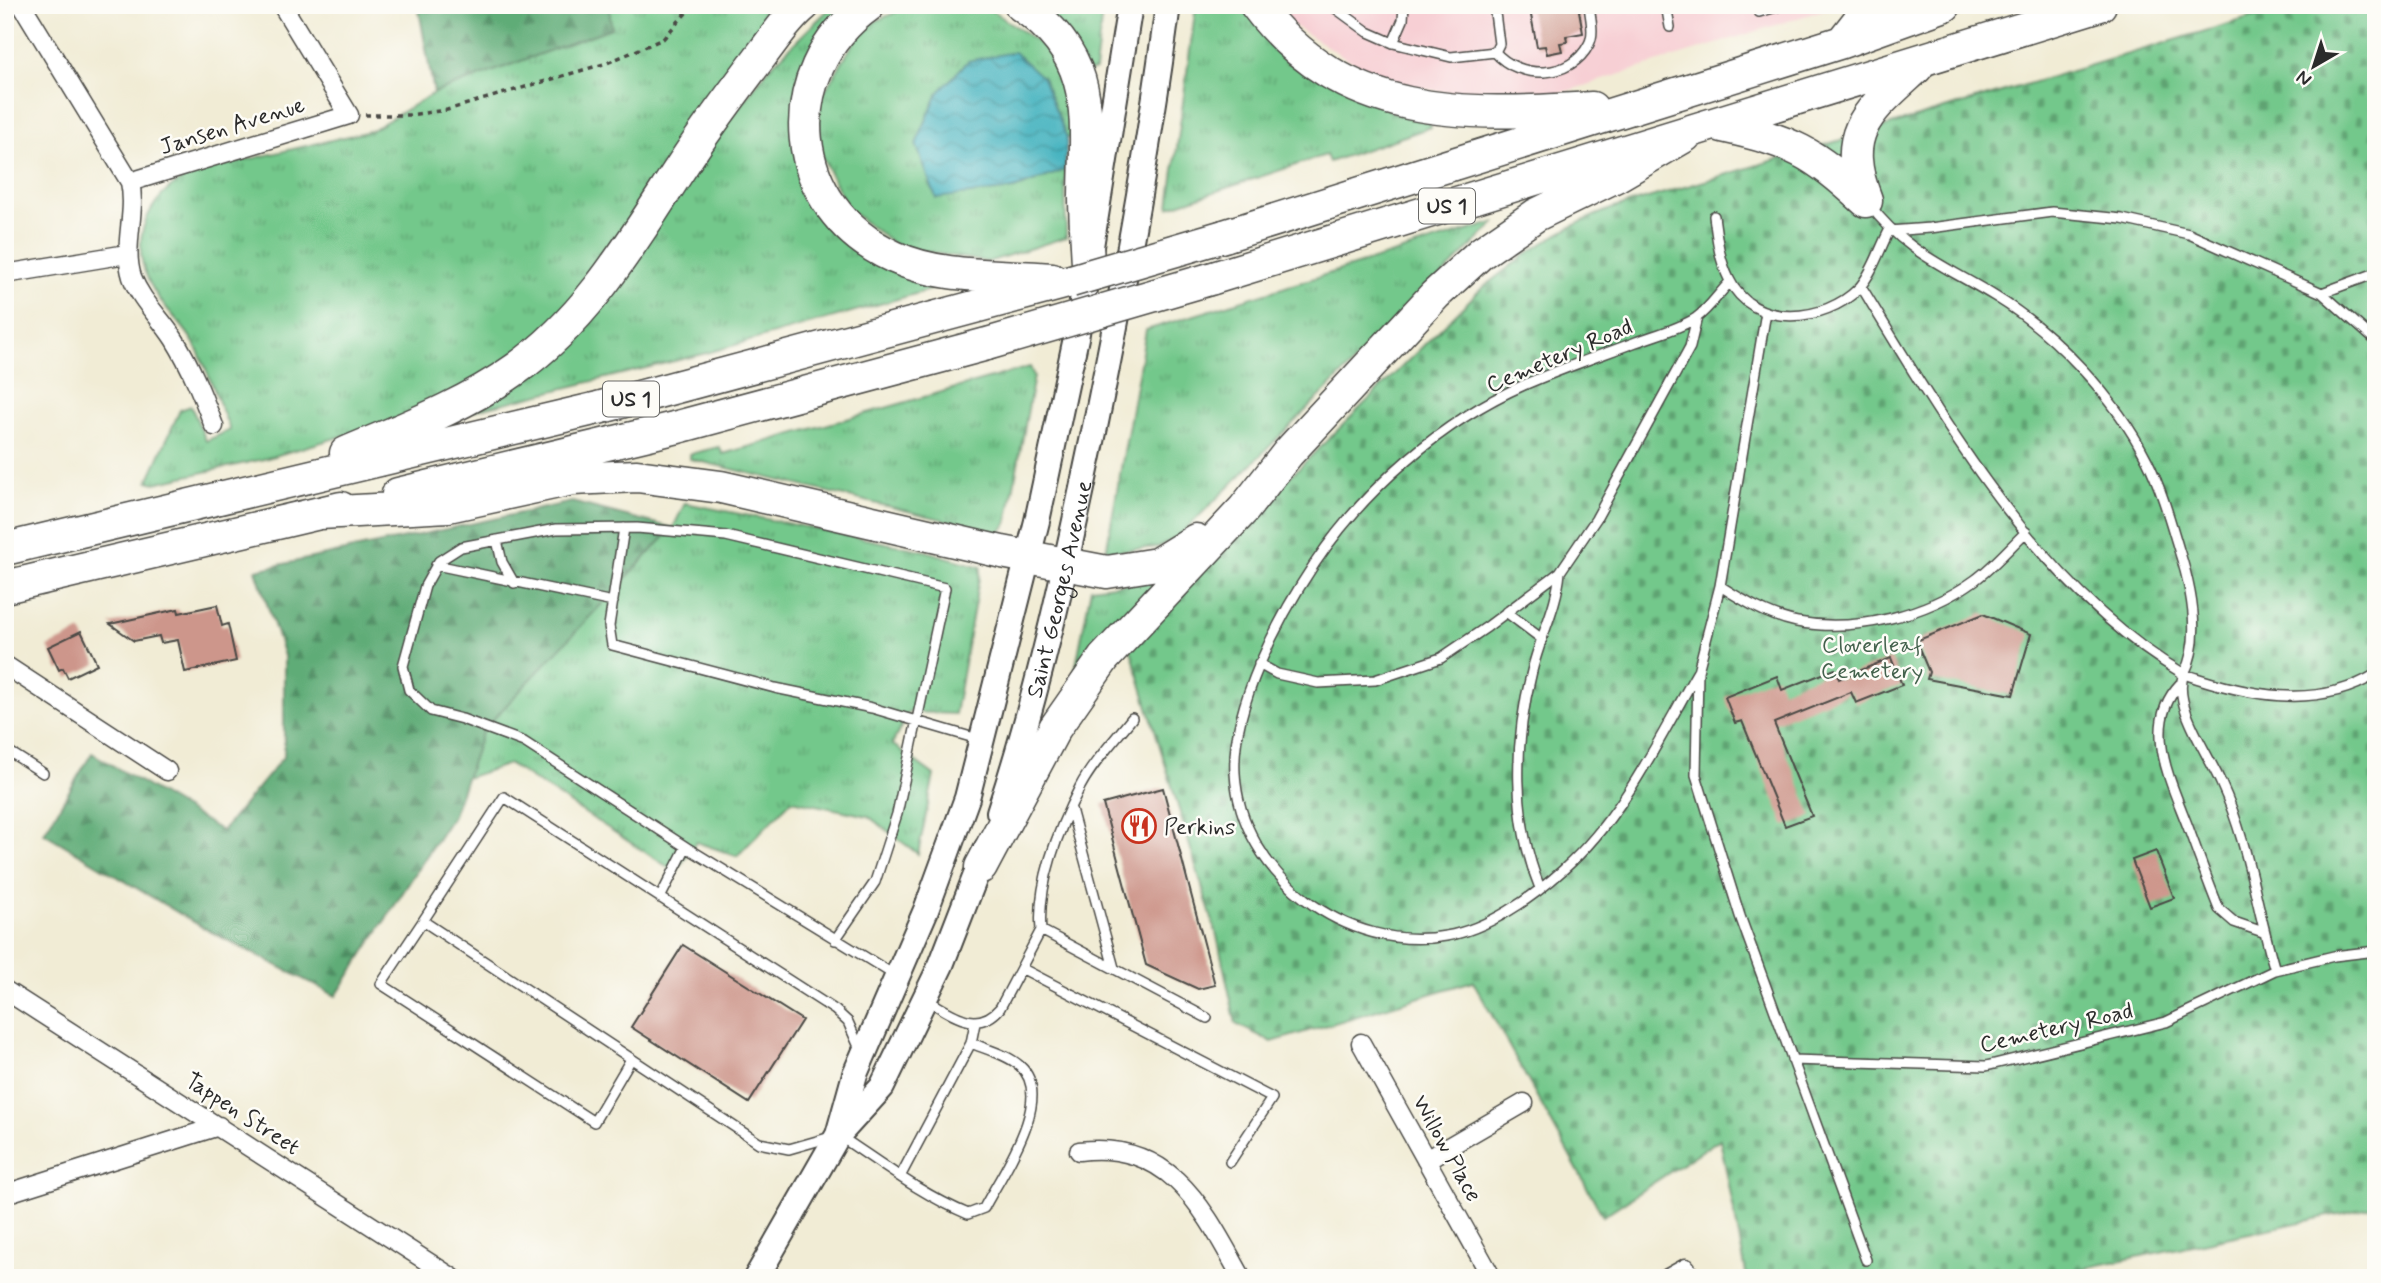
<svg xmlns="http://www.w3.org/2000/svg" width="2381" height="1283" font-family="Mynerve,sans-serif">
  <defs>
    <pattern id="grass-tufts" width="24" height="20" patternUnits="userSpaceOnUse" patternTransform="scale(1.75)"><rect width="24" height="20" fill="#73c88b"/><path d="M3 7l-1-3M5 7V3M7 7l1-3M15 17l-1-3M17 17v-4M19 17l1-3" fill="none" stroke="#5fa372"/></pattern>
    <pattern id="forest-firs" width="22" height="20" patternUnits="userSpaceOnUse" patternTransform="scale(1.75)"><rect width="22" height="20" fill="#5eac77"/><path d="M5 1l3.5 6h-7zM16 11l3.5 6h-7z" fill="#4e8c62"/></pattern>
    <pattern id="cemetery-stones" width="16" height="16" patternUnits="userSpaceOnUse" patternTransform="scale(1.75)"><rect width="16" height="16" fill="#73c88b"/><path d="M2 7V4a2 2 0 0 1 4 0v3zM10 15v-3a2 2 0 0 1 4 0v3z" fill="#5fa372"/></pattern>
    <pattern id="water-waves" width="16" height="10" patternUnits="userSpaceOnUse" patternTransform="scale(1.75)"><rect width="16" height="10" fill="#46b4c0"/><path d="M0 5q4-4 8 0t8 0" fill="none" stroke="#3b939c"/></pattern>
  </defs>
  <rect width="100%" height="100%" fill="#fdfcf7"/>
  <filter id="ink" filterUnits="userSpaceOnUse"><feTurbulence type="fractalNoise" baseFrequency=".0143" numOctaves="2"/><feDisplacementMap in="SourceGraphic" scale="14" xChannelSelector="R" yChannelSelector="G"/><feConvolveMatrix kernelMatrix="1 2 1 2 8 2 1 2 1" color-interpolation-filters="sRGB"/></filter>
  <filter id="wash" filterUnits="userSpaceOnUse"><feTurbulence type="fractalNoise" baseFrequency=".00686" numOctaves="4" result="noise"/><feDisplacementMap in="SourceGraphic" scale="28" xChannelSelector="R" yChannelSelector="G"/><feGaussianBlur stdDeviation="1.57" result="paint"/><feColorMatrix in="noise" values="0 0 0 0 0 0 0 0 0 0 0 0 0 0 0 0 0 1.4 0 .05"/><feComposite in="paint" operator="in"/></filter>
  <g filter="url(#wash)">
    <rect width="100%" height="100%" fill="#f1ecd5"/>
    <!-- built -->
    <path fill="#f7cfd4" d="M 1274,5 L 1839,5 L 1558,94 L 1480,98 L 1385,82 L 1286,21 Z"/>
    <!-- grass -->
    <path fill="url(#grass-tufts)" stroke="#4f7a5b" stroke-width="2" d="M 609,5 L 796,5 L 745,48 L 576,298 L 507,365 L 411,416 L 264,459 L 155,483 L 148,481 L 180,410 L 191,406 L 206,441 L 230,430 C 218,402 209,372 195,345 C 184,324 164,309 153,289 C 123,239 151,187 203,170 L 370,131 L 434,93 L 611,28 Z
      M 833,5 L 853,5 L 822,35 L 806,183 L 939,282 L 940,287 L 707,353 L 472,411 L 540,365 L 770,67 Z
      M 911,5 L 987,7 L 1052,52 L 1075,138 L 1067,138 L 1043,78 L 1014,189 L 1065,170 L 1066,237 L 988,262 L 898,247 L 848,209 L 818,149 L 820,99 L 863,27 Z
      M 1039,5 L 1103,5 L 1095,70 L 1088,72 Z
      M 1196,5 L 1243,5 L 1394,113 L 1430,123 L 1431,127 L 1329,162 L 1326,155 L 1169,207 Z
      M 1496,222 L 1177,538 L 1158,547 L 1106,552 L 1146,330 Z
      M 1030,367 L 1034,376 L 1007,524 L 999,533 L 690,459 L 690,454 L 719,447 L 723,454 Z
      M 685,503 L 926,551 L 981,567 L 955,714 L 909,712 L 892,744 L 934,775 L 918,854 L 868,816 L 792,800 L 737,856 L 696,842 L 676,872 L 509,764 L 466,778 L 483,730 L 673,528 Z
      M 1160,579 L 1075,671 L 1091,588 Z"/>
    <!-- forest -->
    <path fill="url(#forest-firs)" stroke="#446c51" stroke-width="2" d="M 418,5 L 609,5 L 611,28 L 434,93 Z
      M 572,502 L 673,528 L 483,730 L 453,815 L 336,996 L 204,928 L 44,833 L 92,753 L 222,831 L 284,756 L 284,656 L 256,570 Z"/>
    <!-- cemetery -->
    <path fill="url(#cemetery-stones)" stroke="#4f7a5b" stroke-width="2" d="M 2292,5 L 2376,5 L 2376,1206 L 2038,1278 L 1747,1278 L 1720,1139 L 1603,1216 L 1473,981 L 1272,1042 L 1236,1024 L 1217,936 L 1127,637 L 1479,291 C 1521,256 1560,228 1611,209 Z"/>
    <!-- water -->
    <path fill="url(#water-waves)" stroke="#387076" stroke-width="2" d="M 1014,52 L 1043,78 L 1067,138 L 1065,170 L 1014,189 L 936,198 L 916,144 L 938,93 L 968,61 Z"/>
    <g id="blocks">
      <!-- building -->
      <path fill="#cd968b" d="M 1529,5 L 1578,5 L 1583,33 L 1566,36 L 1567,42 L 1560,43 L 1562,51 L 1547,54 L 1545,46 L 1537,47 Z
        M 217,605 L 222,626 L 228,624 L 236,661 L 185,672 L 178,640 L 161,643 L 159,636 L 134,641 L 110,624 L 178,609 L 179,613 Z
        M 1983,614 L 2031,634 L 2013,695 L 1927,679 L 1929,672 L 1916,641 Z
        M 81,631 L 97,664 L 68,678 L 63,668 L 59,670 L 48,647 Z
        M 1891,658 L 1902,685 L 1856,703 L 1851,692 L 1774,723 L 1812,816 L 1785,826 L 1742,721 L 1735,723 L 1725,697 L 1777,676 L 1782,690 L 1835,669 L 1839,679 Z
        M 1163,788 L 1215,985 L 1198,989 L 1146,965 L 1103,804 Z
        M 2156,851 L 2174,898 L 2150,907 L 2132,860 Z
        M 683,945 L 802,1020 L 749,1103 L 631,1027 Z"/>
    </g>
  </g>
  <g filter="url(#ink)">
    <use href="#blocks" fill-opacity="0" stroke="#494844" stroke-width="2"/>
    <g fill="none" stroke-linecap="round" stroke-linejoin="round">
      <!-- lane casing -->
      <g stroke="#494844" stroke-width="12">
        <path id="lane" d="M 1331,5 L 1368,32 L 1393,43
          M 1404,5 L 1403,20 L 1393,43 L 1451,57 L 1495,52 L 1499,44 L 1494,5
          M 1666,5 L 1670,27
          M 1758,5 L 1759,12 L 1783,5
          M 1495,52 C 1519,80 1571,80 1589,44 C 1595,33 1590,17 1589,5
          M 1714,216 C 1717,238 1719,259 1729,279 C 1753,330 1825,323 1859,288 C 1872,274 1880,248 1889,231
          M 1889,231 L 1930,228 L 2052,212 L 2122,219 L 2189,234 L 2322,293 L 2376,341
          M 1861,286 C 1944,423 2042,592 2184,674 C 2202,639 2191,587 2179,550 C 2170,520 2161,488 2147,460 C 2116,398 2055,333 1996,297 C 1946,266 1906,253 1869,204
          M 2322,293 L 2376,273
          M 1766,312 L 1720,586 L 1698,671 L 1696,775 L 1740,916 L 1866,1260
          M 624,528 L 609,626 L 612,645 L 775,688 L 872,708 L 981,740
          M 497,540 L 502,562 L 514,583
          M 436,565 L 613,602
          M 1720,586 C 1744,601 1768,616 1797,622 C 1856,633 1927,615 1975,580 C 1993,567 2009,548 2026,532
          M 1506,612 L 1542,639
          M 1259,664 L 1277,674 L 1318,683 L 1375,680 L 1441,658 L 1487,627 L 1560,572 L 1596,519 L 1690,347 L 1697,317
          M 1698,671 C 1658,740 1624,816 1563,870 C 1532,898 1488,929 1446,936 C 1348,954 1240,875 1235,773 C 1231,707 1279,617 1315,563 C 1364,490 1442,421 1524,385 C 1560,369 1599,356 1636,342 C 1655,335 1679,329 1696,318 C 1708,310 1719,293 1730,282
          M 2180,684 C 2141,725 2171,782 2188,827 C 2198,854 2208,882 2219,909 L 2234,922 L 2263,932
          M 5,749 L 43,773
          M 1071,809 L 1114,968
          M 686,847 L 524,742 L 462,719 L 431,711 L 409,690 L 403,666 L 425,586 L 439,561 L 461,547 L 556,529 L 637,528 L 726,536 L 945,588 L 897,814 L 875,882 L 835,940
          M 1540,888 C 1512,820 1514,742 1532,671 C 1540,637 1557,607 1560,572
          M 660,898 L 686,847 L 896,976
          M 423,921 L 381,984 L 594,1122 L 631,1059
          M 1041,930 C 1037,884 1059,828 1080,787 C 1093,762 1115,740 1132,718
          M 1021,968 L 1272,1098 L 1230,1162
          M 2275,970 L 2334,956 L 2376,951
          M 927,1000 C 952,1014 977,1035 1000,1008 L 1041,930 L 1207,1018
          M 971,1043 L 975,1023
          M 860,1049 L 848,1022 L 835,1010 L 504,797 L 423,921 L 759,1143 L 789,1149 L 838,1135 C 879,1162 922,1195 968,1214 L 984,1208 C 1001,1175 1056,1098 1020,1066 C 1008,1055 986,1049 971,1043 L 901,1175
          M 1792,1060 L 1986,1066 L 2166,1022 L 2275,970 C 2256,907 2249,843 2221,783 C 2209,755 2171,703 2184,674 C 2245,695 2317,711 2376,674"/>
      </g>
      <!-- street casing -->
      <g stroke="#494844" stroke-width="21">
        <path id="street" d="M 22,5 L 130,182 C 137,214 122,245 132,277 C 141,301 160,317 174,339 C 191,366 203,397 214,426
          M 130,182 L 349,115 L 282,5
          M 5,274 L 127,254
          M 5,665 L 167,771
          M 5,990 L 453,1278
          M 1361,1043 L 1492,1278
          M 1079,1151 C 1172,1140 1204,1210 1242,1278
          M 1426,1160 L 1524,1103
          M 5,1194 L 219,1126
          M 1668,1278 L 1686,1268"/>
      </g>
      <!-- secondary casing -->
      <g stroke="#494844" stroke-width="28">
        <g id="secondary">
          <path id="s1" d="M 999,812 C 1040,688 1067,560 1094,432 C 1123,291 1149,149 1168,5"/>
          <path d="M 841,1132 L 882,1087 L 941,965 L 986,849"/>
          <path d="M 756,1278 L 838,1135 L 855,1074 L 926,910 L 967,798 L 1037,521 L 1077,333 L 1130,5"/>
        </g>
      </g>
      <!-- highway casing -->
      <g stroke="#494844" stroke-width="35">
        <path id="highway" d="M 869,5 C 774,73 787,209 894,257 C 942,279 1000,274 1052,279
          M 1021,5 C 1097,57 1086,115 1085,196 C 1085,219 1087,242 1088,265
          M 1256,5 C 1344,121 1462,116 1592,108
          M 1842,42 L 1871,5
          M 1722,126 C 1794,142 1811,151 1866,201
          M 1866,200 C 1839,131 1869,111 1917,67
          M 1224,236 L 1842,42 L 1945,5
          M 1210,279 C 1507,188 1804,98 2100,5
          M 346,453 C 405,428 464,406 516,369 C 593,315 640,228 691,152 C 714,118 738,86 763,53 C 776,36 787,19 804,5
          M 398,494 L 674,428 L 987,344
          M 320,513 L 448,506 L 572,479 L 637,476 L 721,487 L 1002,552 L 1107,572 L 1157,564 L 1196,540
          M 5,549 L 598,408 L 1071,281
          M 5,587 L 341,508
          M 981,867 L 1055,728 L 1104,658 L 1244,509 L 1288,453 L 1435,295 L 1481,253 L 1536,215 L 1618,175 L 1685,136"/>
      </g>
      <!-- path -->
      <path stroke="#494844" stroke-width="3.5" stroke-dasharray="5 5" stroke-linecap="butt" d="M 365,115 L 409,115 L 447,110 L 607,63 L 663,39 L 693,5"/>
      <!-- lane -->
      <use href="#lane" stroke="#fff" stroke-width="9"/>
      <!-- street -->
      <use href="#street" stroke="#fff" stroke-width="18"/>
      <!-- secondary -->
      <use href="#secondary" stroke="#fff" stroke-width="24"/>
      <!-- highway -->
      <use href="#highway" stroke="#fff" stroke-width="32"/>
      <!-- highway-bridge casing -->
      <g stroke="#494844" stroke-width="35" stroke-linecap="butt">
        <path id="highway-bridge" d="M 1071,281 L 1224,236
          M 987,344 L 1210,279"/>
      </g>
      <!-- highway-bridge -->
      <use href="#highway-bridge" stroke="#fff" stroke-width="32"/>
    </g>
  </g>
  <!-- icons -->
  <defs>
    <g id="restaurant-ring" transform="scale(1.75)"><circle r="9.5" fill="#fdfcf7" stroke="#c8321e" stroke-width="1.5"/><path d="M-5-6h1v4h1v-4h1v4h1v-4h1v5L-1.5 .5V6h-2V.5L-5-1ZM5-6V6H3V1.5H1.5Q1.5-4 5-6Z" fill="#c8321e"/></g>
  </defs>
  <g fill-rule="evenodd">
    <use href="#restaurant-ring" x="1139" y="826"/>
  </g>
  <g text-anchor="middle" stroke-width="5" stroke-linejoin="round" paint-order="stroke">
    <!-- shield labels -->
    <g fill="#fdfcf7" stroke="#6a6a68" stroke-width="2">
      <rect x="1419" y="188.5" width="56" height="35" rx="5"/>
      <rect x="603" y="381.5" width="56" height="35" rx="5"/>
    </g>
    <g font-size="21" font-weight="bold" fill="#2b2b2b">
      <text x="1447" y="213">US 1</text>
      <text x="631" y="406">US 1</text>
    </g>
    <!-- street labels -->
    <g font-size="23" fill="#2b2b2b" stroke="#fdfcf7">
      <text transform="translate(232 125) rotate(-17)" y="8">Jansen Avenue</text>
      <text transform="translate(1559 355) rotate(-23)" y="8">Cemetery Road</text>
      <text dy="8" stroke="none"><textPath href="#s1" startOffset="231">Saint Georges Avenue</textPath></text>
      <text transform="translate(2056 1027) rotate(-13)" y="8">Cemetery Road</text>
      <text transform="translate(243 1113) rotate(33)" y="8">Tappen Street</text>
      <text transform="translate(1448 1148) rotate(61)" y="8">Willow Place</text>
    </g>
    <!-- park labels -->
    <g font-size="23" fill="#44624d" stroke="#fdfcf7">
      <text x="1872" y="652">Cloverleaf<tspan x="1872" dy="26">Cemetery</tspan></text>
    </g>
    <!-- poi labels -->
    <g font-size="23" fill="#2b2b2b" stroke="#fdfcf7" text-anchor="start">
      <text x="1164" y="834">Perkins</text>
    </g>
  </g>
  <!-- margin -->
  <rect width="2381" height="1283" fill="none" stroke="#fdfcf7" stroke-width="28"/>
  <!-- north arrow -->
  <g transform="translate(2314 66) rotate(219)" stroke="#fdfcf7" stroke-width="5" paint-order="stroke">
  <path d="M0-5L12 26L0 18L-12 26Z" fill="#2b2b2b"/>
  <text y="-10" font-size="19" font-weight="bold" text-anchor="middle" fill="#2b2b2b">N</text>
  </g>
</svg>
